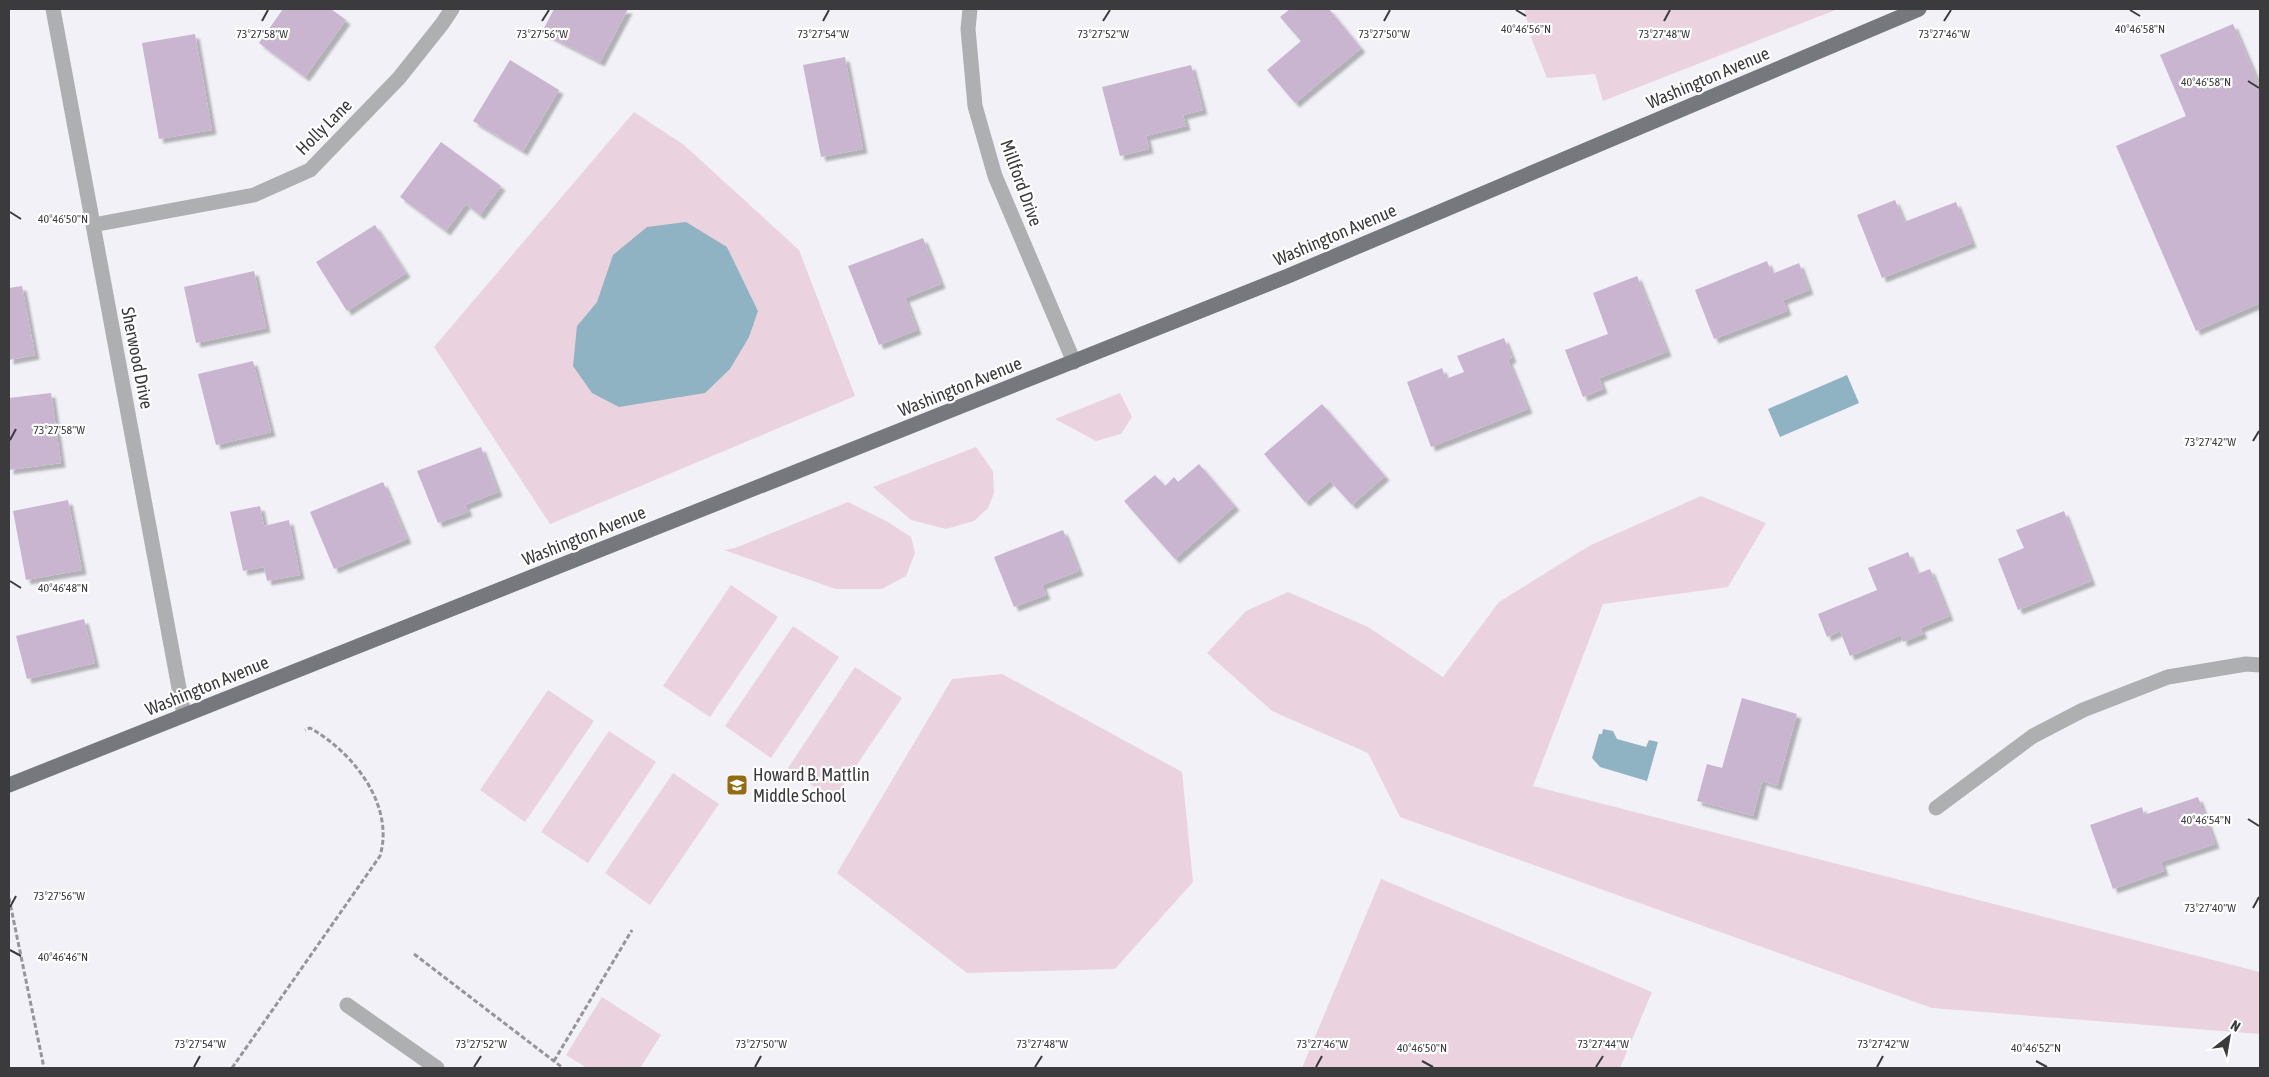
<svg xmlns="http://www.w3.org/2000/svg" width="2269" height="1077" font-family="'Asap Condensed',sans-serif">
  <defs>
    <filter id="shadow"><feDropShadow dx="4.5" dy="4.5" stdDeviation="1" flood-color="#0004"/></filter>
  </defs>
  <rect width="100%" height="100%" fill="#f1f1f7"/>
  <!-- green -->
  <path fill="#ead3de" fill-rule="evenodd" d="M 1524,9 L 1838,9 L 1603,101 L 1595,74 L 1547,78 L 1532,40 Z
    M 634,112 L 684,145 L 799,250 L 855,396 L 550,524 L 434,347 ZM 727,247 L 758,311 L 577,326 L 597,302 Z
    M 1120,393 L 1132,417 L 1121,434 L 1096,441 L 1055,419 Z
    M 976,447 L 993,471 L 994,493 L 988,508 L 974,521 L 946,529 L 911,520 L 873,487 Z
    M 1701,496 L 1766,523 L 1728,587 L 1603,604 L 1533,786 L 2260,972 L 2260,1034 L 1932,1008 L 1400,817 L 1368,753 L 1272,711 L 1207,653 L 1246,611 L 1288,592 L 1368,627 L 1443,677 L 1499,602 L 1589,546 Z
    M 848,502 L 888,522 L 911,537 L 915,553 L 906,576 L 882,589 L 836,589 L 724,550 L 735,548 Z
    M 731,585 L 778,617 L 710,717 L 663,686 Z
    M 793,626 L 839,657 L 771,758 L 725,726 Z
    M 855,667 L 902,698 L 833,800 L 788,768 Z
    M 1002,674 L 1182,772 L 1193,882 L 1115,969 L 967,973 L 837,873 L 952,679 Z
    M 548,690 L 594,721 L 525,822 L 480,790 Z
    M 609,731 L 656,762 L 588,863 L 541,832 Z
    M 673,773 L 719,804 L 650,905 L 605,873 Z
    M 1381,879 L 1652,992 L 1620,1068 L 1302,1068 Z
    M 602,997 L 661,1035 L 640,1068 L 587,1068 L 566,1055 Z"/>
  <!-- water -->
  <path fill="#8fb3c2" d="M 686,222 L 727,247 L 758,311 L 749,337 L 730,369 L 705,393 L 619,407 L 592,393 L 573,366 L 577,326 L 597,302 L 613,255 L 647,227 Z
    M 1847,375 L 1859,403 L 1780,437 L 1768,409 Z
    M 1603,729 L 1613,731 L 1617,739 L 1646,747 L 1649,740 L 1658,742 L 1647,781 L 1600,767 L 1592,758 L 1599,734 L 1602,734 Z"/>
  <!-- building -->
  <path fill="#cab5d1" filter="url(#shadow)" d="M 283,9 L 331,9 L 346,20 L 305,77 L 259,43 Z
    M 554,9 L 628,9 L 600,62 L 542,32 Z
    M 1290,9 L 1329,9 L 1361,48 L 1295,103 L 1267,70 L 1301,41 L 1280,17 Z
    M 2233,24 L 2260,87 L 2260,303 L 2196,331 L 2116,146 L 2186,116 L 2160,55 Z
    M 195,34 L 212,130 L 159,139 L 142,43 Z
    M 845,57 L 863,149 L 821,157 L 803,65 Z
    M 510,60 L 559,90 L 523,151 L 473,121 Z
    M 1191,65 L 1203,110 L 1183,115 L 1186,126 L 1146,136 L 1149,149 L 1120,156 L 1102,87 Z
    M 441,142 L 501,186 L 480,215 L 466,204 L 446,231 L 400,197 Z
    M 1895,200 L 1904,222 L 1956,202 L 1972,243 L 1882,278 L 1857,215 Z
    M 375,225 L 406,273 L 347,311 L 316,262 Z
    M 923,238 L 941,284 L 905,298 L 917,330 L 879,345 L 848,266 Z
    M 1767,261 L 1772,274 L 1799,263 L 1809,290 L 1783,300 L 1787,311 L 1714,339 L 1695,290 Z
    M 254,271 L 266,328 L 196,343 L 184,287 Z
    M 1637,276 L 1667,352 L 1599,378 L 1603,389 L 1583,397 L 1565,350 L 1608,334 L 1593,293 Z
    M 22,286 L 35,355 L 9,360 L 9,288 Z
    M 1504,338 L 1512,358 L 1508,360 L 1528,409 L 1431,447 L 1407,382 L 1442,368 L 1446,379 L 1464,372 L 1457,356 Z
    M 253,361 L 271,432 L 216,445 L 198,374 Z
    M 51,393 L 61,463 L 9,470 L 9,398 Z
    M 1322,404 L 1385,476 L 1352,505 L 1330,481 L 1305,502 L 1264,454 Z
    M 481,447 L 498,492 L 465,505 L 468,512 L 438,523 L 417,471 Z
    M 1199,464 L 1235,506 L 1175,559 L 1124,501 L 1155,475 L 1165,486 L 1174,477 L 1178,482 Z
    M 383,482 L 407,539 L 334,569 L 310,512 Z
    M 68,500 L 82,570 L 26,580 L 13,511 Z
    M 260,506 L 264,526 L 289,520 L 300,575 L 267,581 L 264,567 L 243,571 L 230,512 Z
    M 2064,511 L 2091,581 L 2018,610 L 1998,559 L 2024,548 L 2016,530 Z
    M 1063,530 L 1079,571 L 1042,585 L 1046,595 L 1014,607 L 994,557 Z
    M 1908,552 L 1917,574 L 1930,569 L 1949,616 L 1920,628 L 1923,634 L 1903,642 L 1901,635 L 1850,656 L 1840,631 L 1827,637 L 1818,614 L 1877,590 L 1868,568 Z
    M 84,619 L 95,663 L 27,679 L 16,636 Z
    M 1742,698 L 1797,714 L 1777,786 L 1762,781 L 1753,816 L 1697,801 L 1707,764 L 1722,768 Z
    M 2198,797 L 2215,844 L 2161,862 L 2164,871 L 2113,889 L 2090,825 L 2142,807 L 2144,815 Z"/>
  <g fill="none" stroke-linecap="round" stroke-linejoin="round">
    <!-- path -->
    <path stroke="#96969a" stroke-width="3" stroke-dasharray="5 2.5" stroke-linecap="butt" d="M 9,898 L 44,1068
      M 414,954 L 563,1068
      M 554,1061 L 632,930
      M 232,1068 L 380,856 C 395,805 353,752 310,728 L 305,730"/>
    <!-- minor -->
    <path stroke="#aeafb1" stroke-width="15" d="M 53,9 L 184,715
      M 970,9 L 968,29 L 975,106 L 995,176 L 1074,362
      M 93,225 L 254,195 L 310,170 L 399,78 L 442,24 L 452,9
      M 1936,808 L 2033,736 L 2083,710 L 2168,677 L 2246,664 L 2260,665
      M 347,1005 L 437,1068"/>
    <!-- major -->
    <path stroke="#75787c" stroke-width="15" d="M 9,785 L 1288,276 L 1919,9"/>
  </g>
  <!-- ticks -->
  <path fill="none" stroke="#3b3b3d" stroke-width="2" d="M 1516,10 L 1526,16M 2130,10 L 2140,16M 262,21 L 268,10M 542,21 L 549,10M 823,21 L 829,10M 1103,21 L 1110,10M 1384,21 L 1390,10M 1664,21 L 1670,10M 1944,21 L 1951,10M 2248,81 L 2259,88M 10,212 L 21,219M 10,440 L 16,429M 2253,441 L 2259,431M 10,581 L 21,588M 2248,819 L 2259,826M 10,907 L 16,896M 2253,908 L 2259,897M 10,950 L 21,956M 1422,1061 L 1433,1067M 2036,1061 L 2047,1067M 194,1067 L 200,1056M 474,1067 L 481,1056M 755,1067 L 761,1056M 1035,1067 L 1042,1056M 1316,1067 L 1322,1056M 1596,1067 L 1603,1056M 1877,1067 L 1883,1056"/>
  <!-- icons -->
  <defs>
    <g id="school-square" transform="scale(1.125)"><rect x="-9" y="-9" width="18" height="18" rx="4" fill="#946b15" stroke="#fff"/><path d="M0-5L7-2L0 1L-7-2ZM-4 1L0 2.5L4 1V4Q0 6-4 4Z" fill="#fff"/></g>
  </defs>
  <g fill-rule="evenodd">
    <use href="#school-square" x="737" y="785"/>
  </g>
  <g text-anchor="middle" stroke-width="4.5" stroke-linejoin="round" paint-order="stroke">
    <!-- street labels -->
    <g font-size="18" fill="#3b3b3d" stroke="#fff">
      <text transform="translate(1708 78) rotate(-23)" y="6">Washington Avenue</text>
      <text transform="translate(324 127) rotate(-45)" y="6">Holly Lane</text>
      <text transform="translate(1021 183) rotate(70)" y="6">Millford Drive</text>
      <text transform="translate(1335 235) rotate(-23)" y="6">Washington Avenue</text>
      <text transform="translate(137 358) rotate(79)" y="6">Sherwood Drive</text>
      <text transform="translate(960 387) rotate(-22)" y="6">Washington Avenue</text>
      <text transform="translate(584 536) rotate(-22)" y="6">Washington Avenue</text>
      <text transform="translate(207 686) rotate(-22)" y="6">Washington Avenue</text>
    </g>
    <!-- poi labels -->
    <g font-size="18" fill="#3b3b3d" stroke="#fff" text-anchor="start">
      <text x="753" y="781">Howard B. Mattlin<tspan x="753" dy="21">Middle School</tspan></text>
    </g>
  </g>
  <g font-size="12" text-anchor="middle" fill="#3b3b3d" stroke="#fff" stroke-width="4.5" stroke-linejoin="round" paint-order="stroke">
    <text x="2140" y="33">40°46'58"N</text>
    <text x="1526" y="33">40°46'56"N</text>
    <text x="542" y="38">73°27'56"W</text>
    <text x="262" y="38">73°27'58"W</text>
    <text x="823" y="38">73°27'54"W</text>
    <text x="1103" y="38">73°27'52"W</text>
    <text x="1384" y="38">73°27'50"W</text>
    <text x="1664" y="38">73°27'48"W</text>
    <text x="1944" y="38">73°27'46"W</text>
    <text x="2206" y="86">40°46'58"N</text>
    <text x="63" y="223">40°46'50"N</text>
    <text x="59" y="434">73°27'58"W</text>
    <text x="2210" y="446">73°27'42"W</text>
    <text x="63" y="592">40°46'48"N</text>
    <text x="2206" y="824">40°46'54"N</text>
    <text x="59" y="900">73°27'56"W</text>
    <text x="2210" y="912">73°27'40"W</text>
    <text x="63" y="961">40°46'46"N</text>
    <text x="200" y="1048">73°27'54"W</text>
    <text x="481" y="1048">73°27'52"W</text>
    <text x="761" y="1048">73°27'50"W</text>
    <text x="1042" y="1048">73°27'48"W</text>
    <text x="1322" y="1048">73°27'46"W</text>
    <text x="1603" y="1048">73°27'44"W</text>
    <text x="1883" y="1048">73°27'42"W</text>
    <text x="1422" y="1052">40°46'50"N</text>
    <text x="2036" y="1052">40°46'52"N</text>
  </g>
  <!-- border -->
  <rect width="2269" height="1077" fill="none" stroke="#3b3b3d" stroke-width="20"/>
  <!-- north arrow -->
  <g transform="translate(2229 1037) rotate(31)" stroke="#ffffff" stroke-width="4" paint-order="stroke">
  <path d="M0-4L9 19L0 12L-9 19Z" fill="#3b3b3d"/>
  <text y="-8" font-size="14" font-weight="bold" text-anchor="middle" fill="#3b3b3d">N</text>
  </g>
</svg>
